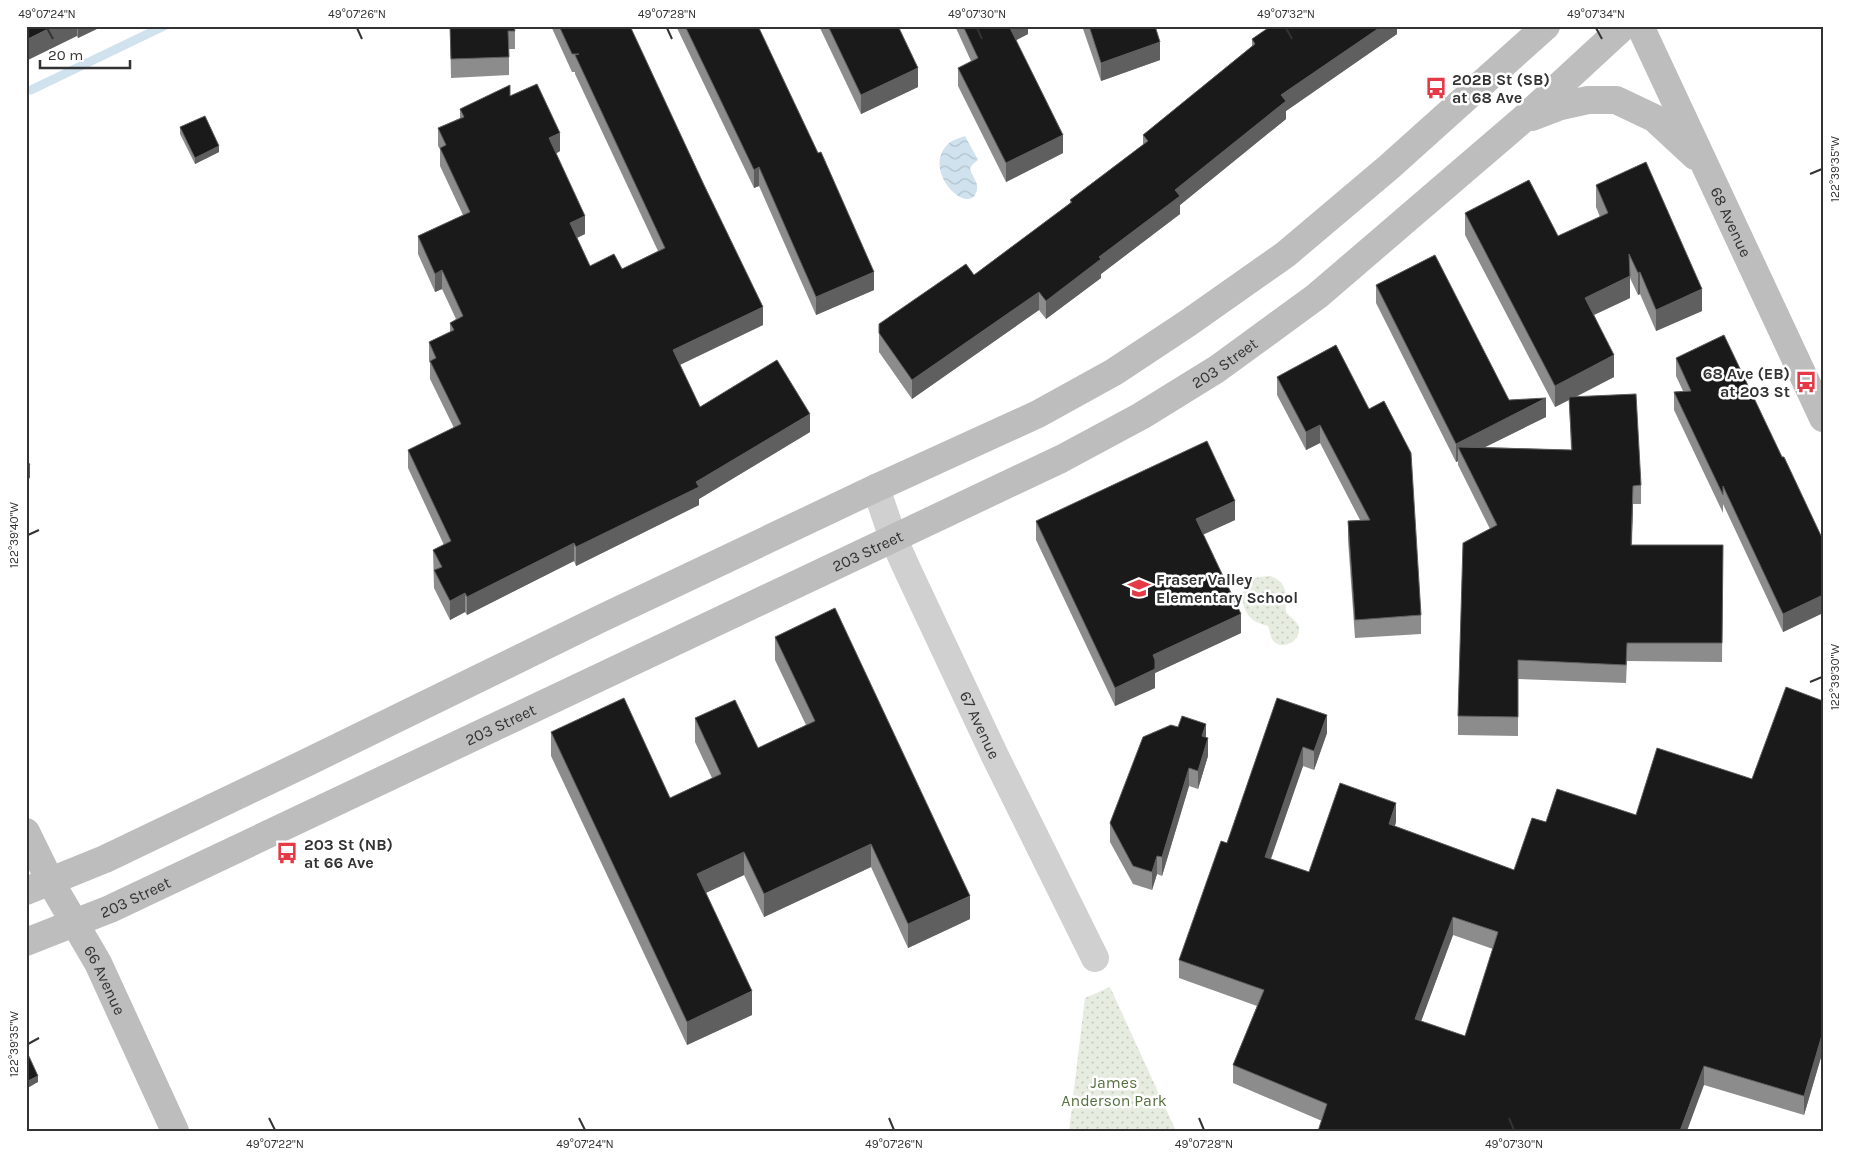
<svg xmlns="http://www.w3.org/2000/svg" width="1849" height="1157" font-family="Karla,sans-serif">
  <defs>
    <pattern id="park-dots" width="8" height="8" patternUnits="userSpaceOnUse" patternTransform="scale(1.25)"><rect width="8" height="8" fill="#e6ecdf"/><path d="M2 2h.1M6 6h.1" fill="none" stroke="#c6cbc0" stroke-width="1.8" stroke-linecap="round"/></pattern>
    <pattern id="water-waves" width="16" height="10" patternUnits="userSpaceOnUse" patternTransform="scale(1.25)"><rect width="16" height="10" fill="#cfe2ee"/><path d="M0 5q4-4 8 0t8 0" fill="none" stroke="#b2c2cd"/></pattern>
  </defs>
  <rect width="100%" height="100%" fill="#fff"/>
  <!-- park -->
  <path fill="url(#park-dots)" d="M 1270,576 C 1290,583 1285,596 1286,612 C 1290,618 1298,621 1299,628 C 1301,641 1282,651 1273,641 C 1270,636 1270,630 1268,626 C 1263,624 1257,623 1253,620 C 1240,610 1238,587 1254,579 C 1259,576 1265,577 1270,576 Z
    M 1110,987 L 1176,1131 L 1069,1131 L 1085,998 Z"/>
  <!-- water -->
  <path fill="url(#water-waves)" d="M 965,136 L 978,160 L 973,164 L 970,168 C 971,176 979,182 977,190 C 970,219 920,171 948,144 C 952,140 960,138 965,136 Z"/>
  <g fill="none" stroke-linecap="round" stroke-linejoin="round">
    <!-- stream -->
    <path stroke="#cfe2ee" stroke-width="9" d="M 31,90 L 164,26"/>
    <!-- street -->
    <path stroke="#d0d0d0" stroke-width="28" id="s1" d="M 876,488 L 893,538 L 908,571 L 995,756 L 1095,958"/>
    <!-- secondary -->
    <g stroke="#bdbdbd" stroke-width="28">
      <path id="s2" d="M 1640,26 L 1823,418"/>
      <path d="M 1532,117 L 1561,106 L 1588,100 L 1616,100 L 1654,118 L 1695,156"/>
      <path id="s3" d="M 26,832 L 50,881 L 98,963 L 175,1131"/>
      <path d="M 26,891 L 105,859 L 312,760 L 600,619 L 876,488 L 1038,414 L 1114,372 L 1188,323 L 1286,254 L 1389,167 L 1546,26"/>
      <path id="s4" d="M 26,942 L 110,909 L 1061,459 L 1141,416 L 1217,369 L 1317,296 L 1521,121 L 1624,26"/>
    </g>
  </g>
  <!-- wall -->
  <path fill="#8c8c8c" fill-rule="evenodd" d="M 26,26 L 103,26 L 78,38 L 77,36 Z
    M 450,26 L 515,31 L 515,49 L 509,49 L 509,75 L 451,78 Z
    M 551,26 L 630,26 L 763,325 L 680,365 L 700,407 L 810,432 L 699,499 L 699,505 L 576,566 L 574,561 L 467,615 L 465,612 L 450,620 L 434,588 L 433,550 L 444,545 L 408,468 L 408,450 L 454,428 L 430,379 L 430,363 L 429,361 L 429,342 L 450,332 L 450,323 L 456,319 L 442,289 L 435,292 L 418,254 L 418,236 L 463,215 L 440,166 L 440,149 L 438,146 L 438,128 L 460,118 L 460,109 L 510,96 L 560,151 L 556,154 L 585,234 L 577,238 L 590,266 L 622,269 L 658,251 L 575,74 L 575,72 L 572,72 Z
    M 676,26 L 758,26 L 874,290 L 816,315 L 759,186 L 754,188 Z
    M 819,26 L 898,26 L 918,87 L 861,114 Z
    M 955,26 L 1028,26 L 1028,34 L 1016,40 L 1063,153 L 1006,182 L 958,86 L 958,68 L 971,61 Z
    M 1082,26 L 1155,26 L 1160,60 L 1101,81 Z
    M 1397,26 L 1397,34 L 1286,111 L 1286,119 L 1180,205 L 1180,214 L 1101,274 L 1101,278 L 1046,319 L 1039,310 L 912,399 L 879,352 L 879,333 L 974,275 L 1070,203 L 1070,200 L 1143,145 L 1143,135 L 1252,46 L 1252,39 Z
    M 180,127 L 219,152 L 195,164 L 180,134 Z
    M 1596,185 L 1702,311 L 1656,331 L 1640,294 L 1638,295 L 1630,278 L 1630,298 L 1594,315 L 1614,377 L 1576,397 L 1641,485 L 1641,504 L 1633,504 L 1632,545 L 1723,545 L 1722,662 L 1627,661 L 1626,683 L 1518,679 L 1518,736 L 1458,735 L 1458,716 L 1490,529 L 1458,465 L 1458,461 L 1456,462 L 1376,303 L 1376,285 L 1509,400 L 1546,417 L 1485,447 L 1571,450 L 1569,400 L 1555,407 L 1465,235 L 1465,213 L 1558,236 L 1600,217 L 1596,207 Z
    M 1336,345 L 1421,615 L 1421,634 L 1355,638 L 1348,540 L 1348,521 L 1360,520 L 1320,443 L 1306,450 L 1277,395 L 1277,377 Z
    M 1676,358 L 1782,457 L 1823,540 L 1823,613 L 1783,632 L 1723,504 L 1723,513 L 1674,410 L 1674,392 L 1683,391 L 1676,376 Z
    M 1235,520 L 1203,534 L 1241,633 L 1155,673 L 1155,688 L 1115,706 L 1036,540 L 1036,521 Z
    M 775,637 L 970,919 L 908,948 L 871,867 L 764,917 L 744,875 L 706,893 L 752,1015 L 687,1045 L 551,756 L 551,732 L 670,798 L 712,778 L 695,742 L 695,718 L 758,748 L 806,725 L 775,660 Z
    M 1277,698 L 1327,733 L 1314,770 L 1303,766 L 1271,859 L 1309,872 L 1396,822 L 1395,826 L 1514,870 L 1546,822 L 1636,815 L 1752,779 L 1823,701 L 1823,1054 L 1822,1054 L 1804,1115 L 1704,1085 L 1322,1121 L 1233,1083 L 1233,1065 L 1257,1006 L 1179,978 L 1179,960 L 1227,843 ZM 1453,935 L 1493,949 L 1465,1036 L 1421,1021 Z
    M 1206,737 L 1208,756 L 1198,789 L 1189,786 L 1162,876 L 1157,874 L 1152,890 L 1133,884 L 1110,842 L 1110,823 Z"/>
  <!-- shaded-wall -->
  <path fill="#5f5f5f" d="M 54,26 L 77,26 L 77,36 L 26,61 L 26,40 Z
    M 78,26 L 103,26 L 78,38 Z
    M 1009,26 L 1028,26 L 1028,34 L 1009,44 Z
    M 1382,26 L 1397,26 L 1397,34 L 1286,111 L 1286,119 L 1180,205 L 1180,214 L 1101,274 L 1101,278 L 1046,319 L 1046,301 L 1099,257 L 1281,95 Z
    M 1160,42 L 1160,60 L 1101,81 L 1101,63 Z
    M 918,68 L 918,87 L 861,114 L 861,95 Z
    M 560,133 L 560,151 L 549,157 L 549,138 Z
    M 1063,135 L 1063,153 L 1006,182 L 1006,163 Z
    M 219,146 L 219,152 L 195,164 L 195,158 Z
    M 759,167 L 759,186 L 754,188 L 754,170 Z
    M 585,216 L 585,234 L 570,241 L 570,223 Z
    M 442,270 L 442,289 L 435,292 L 435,274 Z
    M 874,272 L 874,290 L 816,315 L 816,297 Z
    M 1640,272 L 1640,294 L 1638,295 L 1638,273 Z
    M 1630,276 L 1630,298 L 1585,319 L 1585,298 Z
    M 1702,289 L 1702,311 L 1656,331 L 1656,310 Z
    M 1039,292 L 1039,310 L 912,399 L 912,380 Z
    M 763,307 L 763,325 L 673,368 L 673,350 Z
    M 1614,355 L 1614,377 L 1555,407 L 1555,386 Z
    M 1546,398 L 1546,417 L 1463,458 L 1458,447 L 1458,461 L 1456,462 L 1456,444 Z
    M 810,414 L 810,432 L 699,499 L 699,505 L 576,566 L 576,547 L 696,482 Z
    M 1320,425 L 1320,443 L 1306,450 L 1306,432 Z
    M 30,465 L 30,478 L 26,480 L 26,467 Z
    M 1633,486 L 1633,504 L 1631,563 L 1631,545 Z
    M 1235,501 L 1235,520 L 1196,538 L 1196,519 Z
    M 574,543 L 574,561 L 467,615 L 467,597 Z
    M 465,593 L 465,612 L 450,620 L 450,601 Z
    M 1823,595 L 1823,613 L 1783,632 L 1783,614 Z
    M 1241,614 L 1241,633 L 1155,673 L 1155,688 L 1115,706 L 1115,688 L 1153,655 Z
    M 1327,715 L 1327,733 L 1314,770 L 1314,751 Z
    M 1206,724 L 1206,742 L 1202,736 Z
    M 1208,738 L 1208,756 L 1198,789 L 1198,771 Z
    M 1303,747 L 1303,766 L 1265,875 L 1265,857 Z
    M 1189,768 L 1189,786 L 1162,876 L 1162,857 Z
    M 1396,803 L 1396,822 L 1389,843 L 1389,824 Z
    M 871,844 L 871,867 L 764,917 L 764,894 Z
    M 744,852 L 744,875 L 697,897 L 697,874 Z
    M 1157,856 L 1157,874 L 1152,890 L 1152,872 Z
    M 970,896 L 970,919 L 908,948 L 908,924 Z
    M 1453,917 L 1453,935 L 1415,1038 L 1415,1019 Z
    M 752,991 L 752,1015 L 687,1045 L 687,1022 Z
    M 1822,1035 L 1822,1054 L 1804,1115 L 1804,1096 Z
    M 1704,1066 L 1704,1085 L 1687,1131 L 1680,1131 Z
    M 38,1076 L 38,1082 L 26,1089 L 26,1082 Z"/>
  <!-- building -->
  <path fill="#1a1a1a" stroke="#5f5f5f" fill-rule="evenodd" d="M 26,26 L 54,26 L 26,40 Z
    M 450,26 L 514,26 L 515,31 L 508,31 L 509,57 L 451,59 Z
    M 559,26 L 630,26 L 704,185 L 763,307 L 673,350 L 700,407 L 777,360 L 810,414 L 696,482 L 699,487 L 576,547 L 574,543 L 467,597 L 465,593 L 450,601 L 434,570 L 442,567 L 433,550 L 451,541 L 408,450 L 461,424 L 430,361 L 436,358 L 429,342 L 454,330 L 450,323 L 463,316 L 442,270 L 435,274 L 418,236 L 470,212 L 440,148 L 446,145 L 438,128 L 464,117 L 460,109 L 510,85 L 510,96 L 537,84 L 560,133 L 549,138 L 585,216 L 570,223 L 590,266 L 614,254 L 622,269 L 665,248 L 575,55 L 579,54 L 572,54 Z
    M 685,26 L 758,26 L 818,153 L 821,152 L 874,272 L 816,297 L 759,167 L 754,170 Z
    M 828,26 L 898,26 L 918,68 L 861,95 Z
    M 963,26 L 1009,26 L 1063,135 L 1006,163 L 958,68 L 978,58 Z
    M 1089,26 L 1155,26 L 1160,42 L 1101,63 Z
    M 1271,26 L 1382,26 L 1281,95 L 1286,101 L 1175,190 L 1180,196 L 1099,257 L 1101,259 L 1046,301 L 1039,292 L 912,380 L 879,333 L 879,324 L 966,264 L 974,275 L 1072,202 L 1070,200 L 1148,141 L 1143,135 L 1255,44 L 1252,39 Z
    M 205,116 L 219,146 L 195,158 L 180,127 Z
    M 1646,162 L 1702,289 L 1656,310 L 1640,272 L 1638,273 L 1629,254 L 1630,276 L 1585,298 L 1614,355 L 1555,386 L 1465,213 L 1529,180 L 1558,236 L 1608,213 L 1596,185 Z
    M 1435,255 L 1509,400 L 1546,398 L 1456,444 L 1376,285 Z
    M 1724,335 L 1782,457 L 1784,457 L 1823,540 L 1823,595 L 1783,614 L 1723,486 L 1723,495 L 1674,392 L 1691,391 L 1676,358 Z
    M 1336,345 L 1369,409 L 1384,401 L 1411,453 L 1421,615 L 1355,620 L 1348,521 L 1370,520 L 1320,425 L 1306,432 L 1277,377 Z
    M 1636,394 L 1641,485 L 1633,486 L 1631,545 L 1723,545 L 1722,643 L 1627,643 L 1626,665 L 1518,660 L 1518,717 L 1458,716 L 1463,543 L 1497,525 L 1458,447 L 1572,450 L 1569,397 Z
    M 1207,441 L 1235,501 L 1196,519 L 1241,614 L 1153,655 L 1155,660 L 1155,669 L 1115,688 L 1036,521 Z
    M 26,458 L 30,465 L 26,467 Z
    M 835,608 L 970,896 L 908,924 L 871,844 L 764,894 L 744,852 L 697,874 L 752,991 L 687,1022 L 551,732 L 624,698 L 670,798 L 721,774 L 695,718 L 735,700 L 758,748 L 815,721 L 775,637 Z
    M 1786,687 L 1823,701 L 1823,747 L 1822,750 L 1823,750 L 1823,1035 L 1822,1035 L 1804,1096 L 1704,1066 L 1680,1131 L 1318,1131 L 1327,1104 L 1233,1065 L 1264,990 L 1179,960 L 1221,841 L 1227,843 L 1277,698 L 1327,715 L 1314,751 L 1303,747 L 1265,857 L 1309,872 L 1340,783 L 1396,803 L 1389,824 L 1514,870 L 1532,818 L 1546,822 L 1557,789 L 1636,815 L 1657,748 L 1752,779 ZM 1453,917 L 1498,932 L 1465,1036 L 1415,1019 Z
    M 1182,716 L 1206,724 L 1202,736 L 1208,738 L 1198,771 L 1189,768 L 1162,857 L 1157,856 L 1152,872 L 1133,866 L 1110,823 L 1143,737 L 1171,725 L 1178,727 Z
    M 26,1050 L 38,1076 L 26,1082 Z"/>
  <!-- ticks -->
  <path fill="none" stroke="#333" stroke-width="2" d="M 47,28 L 53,39M 357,28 L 362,39M 667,28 L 672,39M 977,28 L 982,39M 1286,28 L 1292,39M 1596,28 L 1602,39M 1810,174 L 1822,169M 28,535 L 39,530M 1810,682 L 1822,677M 28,1044 L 39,1038M 269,1118 L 275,1130M 579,1118 L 585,1130M 889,1118 L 894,1130M 1199,1118 L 1204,1130M 1509,1118 L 1514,1130"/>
  <!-- icons -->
  <defs>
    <g id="bus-bare" transform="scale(1.725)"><path d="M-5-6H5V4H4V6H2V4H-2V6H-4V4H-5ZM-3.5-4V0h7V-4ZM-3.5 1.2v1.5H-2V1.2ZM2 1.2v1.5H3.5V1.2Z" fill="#e63946" stroke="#fff" stroke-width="2.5" paint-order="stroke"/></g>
    <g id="school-bare" transform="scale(1.725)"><path d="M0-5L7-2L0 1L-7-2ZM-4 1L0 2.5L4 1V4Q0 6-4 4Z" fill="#e63946" stroke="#fff" stroke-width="2.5" paint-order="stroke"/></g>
  </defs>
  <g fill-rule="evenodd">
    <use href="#bus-bare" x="1436" y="88"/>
    <use href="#bus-bare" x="1806" y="382"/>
    <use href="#school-bare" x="1139" y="588"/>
    <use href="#bus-bare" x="287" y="853"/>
  </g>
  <g text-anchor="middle" stroke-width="5" stroke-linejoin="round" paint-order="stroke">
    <!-- poi labels -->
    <g font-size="16" font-weight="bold" fill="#333" stroke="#fff" text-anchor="start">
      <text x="1452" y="85">202B St (SB)<tspan x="1452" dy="18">at 68 Ave</tspan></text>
      <text x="1790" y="379" text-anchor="end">68 Ave (EB)<tspan x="1790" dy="18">at 203 St</tspan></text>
      <text x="1156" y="585">Fraser Valley<tspan x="1156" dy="18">Elementary School</tspan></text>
      <text x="304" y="850">203 St (NB)<tspan x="304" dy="18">at 66 Ave</tspan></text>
    </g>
    <!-- street labels -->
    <g font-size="16" fill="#333" stroke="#fff">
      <text dy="6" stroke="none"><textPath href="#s2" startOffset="216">68 Avenue</textPath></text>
      <text dy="6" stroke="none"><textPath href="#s4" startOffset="1332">203 Street</textPath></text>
      <text dy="6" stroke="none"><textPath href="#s4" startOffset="928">203 Street</textPath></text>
      <text dy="6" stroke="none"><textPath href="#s4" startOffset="522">203 Street</textPath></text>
      <text dy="6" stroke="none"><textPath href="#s1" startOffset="259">67 Avenue</textPath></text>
      <text dy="6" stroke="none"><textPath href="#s4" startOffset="118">203 Street</textPath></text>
      <text dy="6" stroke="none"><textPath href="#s3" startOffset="168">66 Avenue</textPath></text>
    </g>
    <!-- park labels -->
    <g font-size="16" fill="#56703f" stroke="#fff">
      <text x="1114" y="1088">James<tspan x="1114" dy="18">Anderson Park</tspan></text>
    </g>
  </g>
  <!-- border -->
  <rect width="1849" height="1157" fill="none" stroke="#ffffff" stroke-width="55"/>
  <!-- scale -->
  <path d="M40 60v8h90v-8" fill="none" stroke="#333333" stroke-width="2.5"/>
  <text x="48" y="60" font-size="15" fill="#333333" stroke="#ffffff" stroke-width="4" paint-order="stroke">20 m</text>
  <rect x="28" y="28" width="1794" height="1102" fill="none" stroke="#333" stroke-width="2"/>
  <g font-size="12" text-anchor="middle" fill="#333">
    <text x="47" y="18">49°07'24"N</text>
    <text x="357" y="18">49°07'26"N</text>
    <text x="667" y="18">49°07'28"N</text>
    <text x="977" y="18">49°07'30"N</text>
    <text x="1286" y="18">49°07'32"N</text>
    <text x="1596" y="18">49°07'34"N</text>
    <text transform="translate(1835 169) rotate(-90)" y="4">122°39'35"W</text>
    <text transform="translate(14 535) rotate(-90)" y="4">122°39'40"W</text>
    <text transform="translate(1835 677) rotate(-90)" y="4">122°39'30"W</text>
    <text transform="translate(14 1044) rotate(-90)" y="4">122°39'35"W</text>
    <text x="275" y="1148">49°07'22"N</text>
    <text x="585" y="1148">49°07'24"N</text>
    <text x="894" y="1148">49°07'26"N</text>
    <text x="1204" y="1148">49°07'28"N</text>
    <text x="1514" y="1148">49°07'30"N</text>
  </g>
</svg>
